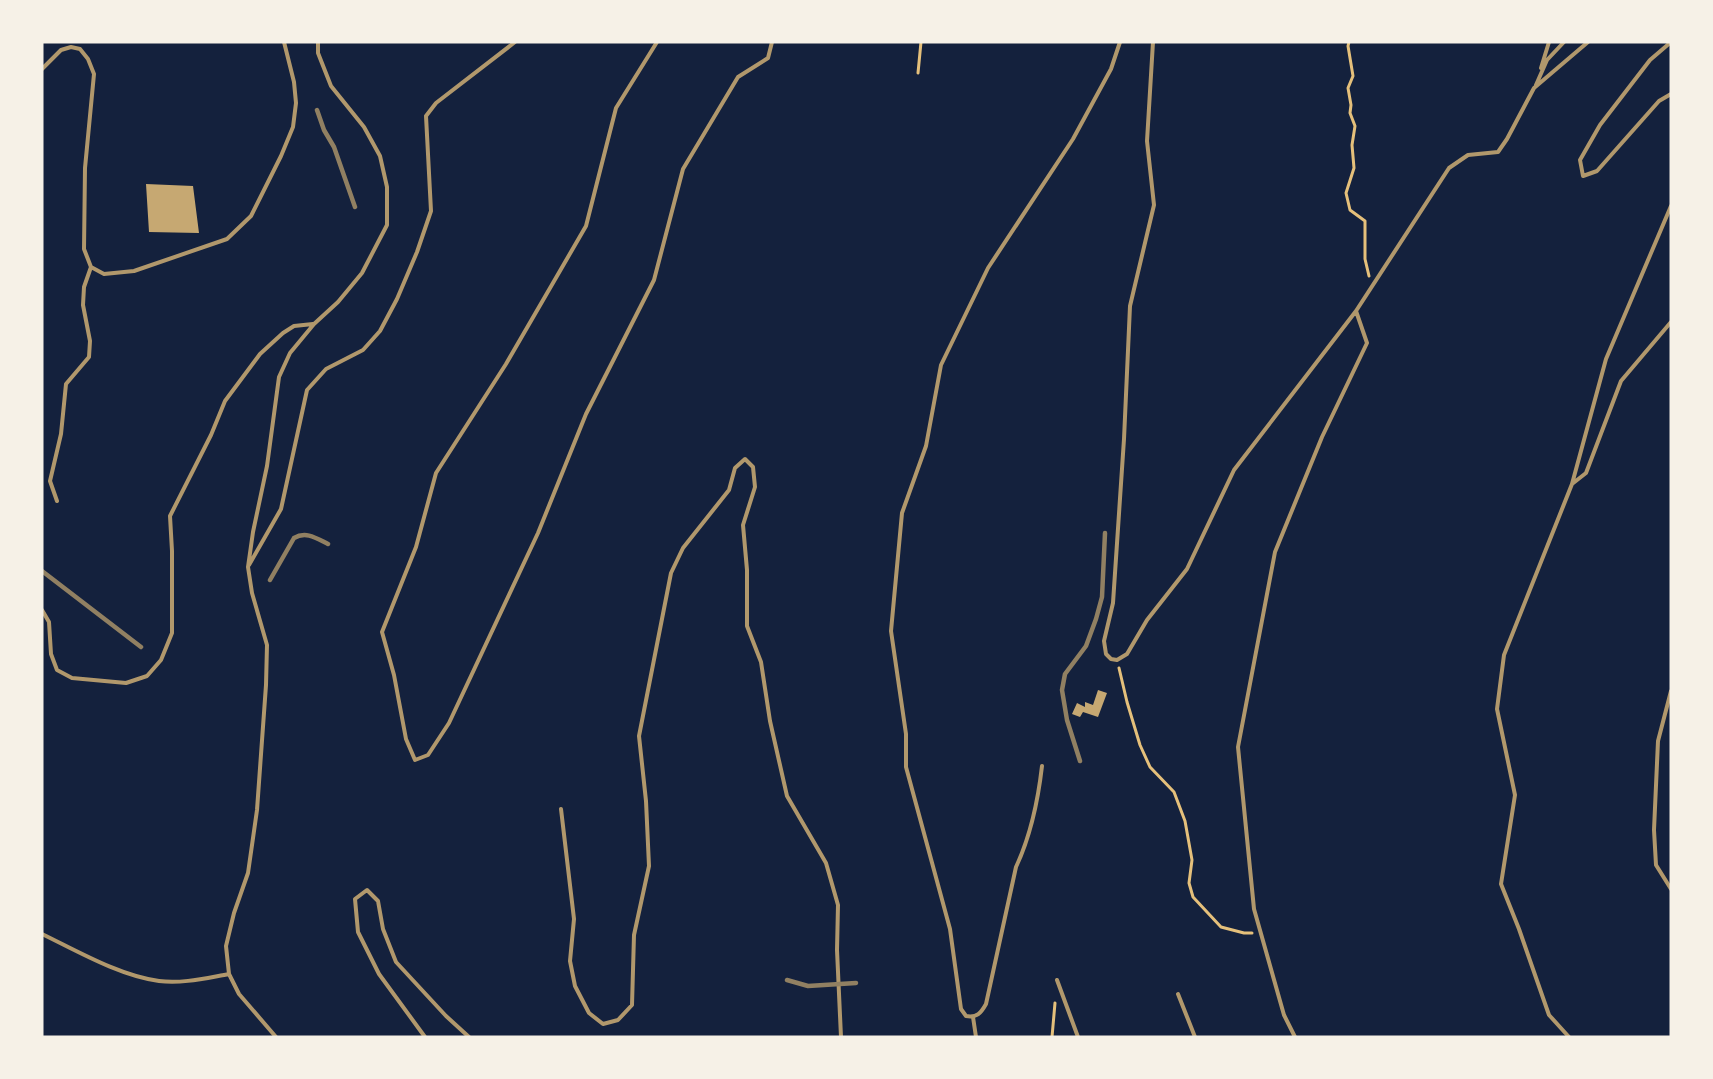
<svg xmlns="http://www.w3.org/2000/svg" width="1713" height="1079" font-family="'Alegreya Sans',sans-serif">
  <rect width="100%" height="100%" fill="#14213d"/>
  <!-- building -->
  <path fill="#c6a872" d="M 146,184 L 193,186 L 199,233 L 149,232 Z
    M 1098,690 L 1107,693 L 1098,717 L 1083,712 L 1080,717 L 1072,714 L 1077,703 L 1085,707 L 1085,702 L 1093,705 Z"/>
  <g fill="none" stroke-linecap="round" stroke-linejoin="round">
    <!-- path -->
    <path stroke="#e5c07b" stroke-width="3" d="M 1349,42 L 1348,46 L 1353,76 L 1348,88 L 1351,105 L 1350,113 L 1355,126 L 1352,145 L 1354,168 L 1346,193 L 1350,210 L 1365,221 L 1365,259 L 1369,276
      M 918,73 L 921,42
      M 1119,668 L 1127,702 L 1140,745 L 1150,767 L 1174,792 L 1185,821 L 1192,860 L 1189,883 L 1193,897 L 1221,927 L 1244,933 L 1252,933
      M 1052,1037 L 1055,1003"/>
    <!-- service -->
    <path stroke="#b1986c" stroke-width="4" d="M 657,42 L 616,108 L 586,226 L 506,364 L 436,473 L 416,547 L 382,632 L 394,675 L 406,739 L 415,760 L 428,755 L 449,723 L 538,533 L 586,414 L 654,280 L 683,169 L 738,77 L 768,58 L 772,42
      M 1153,42 L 1147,141 L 1154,205 L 1130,306 L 1124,439 L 1113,603 L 1104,641 L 1106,654 L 1111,659 L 1117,660 L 1127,654 L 1147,620 L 1187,569 L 1234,470 L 1356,311 L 1449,168 L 1468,155 L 1498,152 L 1507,139 L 1534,88 L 1588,42
      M 1671,42 L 1650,60 L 1600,125 L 1580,160 L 1583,176 L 1597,171 L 1659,101 L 1671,94
      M 1541,68 L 1549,42
      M 42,69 L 61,50 L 71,47 L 80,49 L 88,59 L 94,74 L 85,168 L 84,249 L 91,267 L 104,274 L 134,271 L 227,239 L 251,216 L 281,156 L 293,127 L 296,103 L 294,82 L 284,42
      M 1536,85 L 1547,60 L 1564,42
      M 1671,206 L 1606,359 L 1572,484 L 1586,473 L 1621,381 L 1671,322
      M 57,501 L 50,481 L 61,434 L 66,384 L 89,357 L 90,341 L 83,305 L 84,287 L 91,267
      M 249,565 L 281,509 L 307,390 L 326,369 L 363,350 L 380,331 L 397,299 L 417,252 L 431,211 L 426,116 L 436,103 L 515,42
      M 42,610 L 49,622 L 51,654 L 57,670 L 72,678 L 126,683 L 147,676 L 161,660 L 172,633 L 172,551 L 170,516 L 211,435 L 225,401 L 260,354 L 283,333 L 294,326 L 313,324
      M 1671,691 L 1658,741 L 1654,830 L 1656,865 L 1671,889
      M 1042,766 C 1038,801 1031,835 1016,867 L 986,1004 C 981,1013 977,1018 966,1016 L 961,1009 L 950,929 L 906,767 L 906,734 L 891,631 L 902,513 L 926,446 L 941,365 L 988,268 L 1073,139 L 1111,69 L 1120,42
      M 561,809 L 574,919 L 570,961 L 575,986 L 589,1013 L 603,1024 L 618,1020 L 632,1005 L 634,935 L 649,866 L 646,801 L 639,736 L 671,573 L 683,548 L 729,490 L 735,468 L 745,459 L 753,467 L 755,487 L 743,525 L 747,570 L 747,626 L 761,662 L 770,721 L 787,796 L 826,863 L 838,905 L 837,950 L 841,1037
      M 42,934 C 77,951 120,976 159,981 C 182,984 206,978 229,974
      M 1057,980 L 1078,1037
      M 1178,994 L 1195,1037
      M 973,1017 L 976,1037
      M 276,1037 L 239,994 L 229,974 L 226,946 L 234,913 L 248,873 L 257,810 L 266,685 L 267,645 L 252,593 L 248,567 L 253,532 L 267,466 L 279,377 L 290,353 L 314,324 L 338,302 L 362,273 L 387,225 L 387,187 L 380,156 L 364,127 L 331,86 L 318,53 L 318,42
      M 425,1037 L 379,974 L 358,932 L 355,899 L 367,890 L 378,901 L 383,929 L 396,962 L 446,1016 L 469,1037
      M 1295,1037 L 1284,1015 L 1254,909 L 1238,747 L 1275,552 L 1322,437 L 1367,343 L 1356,311
      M 1569,1037 L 1549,1015 L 1519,929 L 1501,884 L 1515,795 L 1497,709 L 1504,655 L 1572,484"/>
    <!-- rail -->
    <path stroke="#918062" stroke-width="4.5" d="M 317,110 L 324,130 L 334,147 L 355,207
      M 42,571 L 141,647
      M 270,580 L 294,538 C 306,531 316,538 328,544
      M 1080,761 L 1067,720 L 1062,690 L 1065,674 L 1086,646 L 1096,619 L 1102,597 L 1105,533
      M 787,980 L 808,986 L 856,983"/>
  </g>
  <!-- border -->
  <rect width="1713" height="1079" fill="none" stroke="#f6f1e7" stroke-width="87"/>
</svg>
